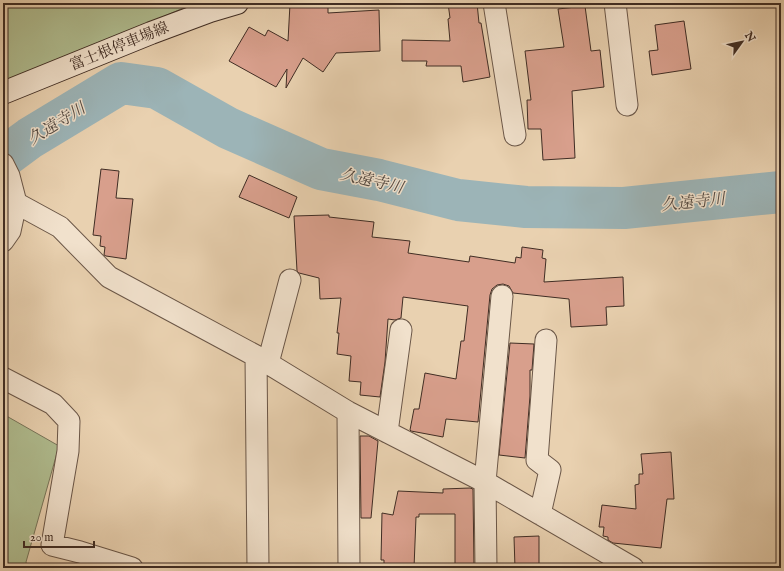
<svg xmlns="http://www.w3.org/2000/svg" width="784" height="571" font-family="'IM FELL English','Noto Serif JP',serif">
  <rect width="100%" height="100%" fill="#e9d1b0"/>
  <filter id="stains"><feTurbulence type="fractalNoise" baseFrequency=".005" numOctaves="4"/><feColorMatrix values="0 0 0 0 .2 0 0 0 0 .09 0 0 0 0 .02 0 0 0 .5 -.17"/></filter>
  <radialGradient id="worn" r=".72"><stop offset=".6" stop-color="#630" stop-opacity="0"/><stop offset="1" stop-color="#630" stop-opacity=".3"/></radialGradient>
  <!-- green -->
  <path fill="#b0bd90" stroke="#78755a" d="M 3,3 L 195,3 L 22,77 L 3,80 Z
    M 3,414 L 59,446 L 26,562 L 27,568 L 3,568 Z"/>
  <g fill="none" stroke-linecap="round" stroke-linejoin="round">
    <!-- river -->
    <path stroke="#9cb4b7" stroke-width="42" d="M 3,158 L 30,138 L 121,83 L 157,88 L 228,128 L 321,169 L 379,180 L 458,200 L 526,207 L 624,208 L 781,192"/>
  </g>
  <!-- building -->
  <path fill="#d89f8c" stroke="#402d24" d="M 448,3 L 477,3 L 479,23 L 481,23 L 490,77 L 463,82 L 461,66 L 426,66 L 427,61 L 402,61 L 402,40 L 450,41 L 448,19 L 450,18 Z
    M 290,4 L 328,7 L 328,13 L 379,10 L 380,51 L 336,53 L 323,72 L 303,58 L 286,88 L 287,69 L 276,87 L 229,61 L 249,27 L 265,36 L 268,30 L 288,41 Z
    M 585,6 L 591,51 L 600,50 L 604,87 L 572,91 L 575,158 L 543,160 L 541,129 L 528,129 L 527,100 L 531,100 L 525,51 L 564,47 L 558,9 Z
    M 684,21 L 691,69 L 652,75 L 649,51 L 658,50 L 655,25 Z
    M 101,169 L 119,171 L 116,198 L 133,199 L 126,259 L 106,256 L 104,255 L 105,247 L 100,246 L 101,236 L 93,235 Z
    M 249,175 L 297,197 L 289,218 L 239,197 Z
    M 329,215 L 329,217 L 374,222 L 372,237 L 410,241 L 408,253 L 469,262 L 470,256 L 515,263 L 516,257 L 521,258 L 522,247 L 543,250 L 542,258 L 546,259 L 544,282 L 623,277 L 624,306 L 606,307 L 607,325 L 571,327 L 569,299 L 513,293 L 509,286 L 503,284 L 497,285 L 492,289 L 490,295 L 478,422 L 446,419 L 443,437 L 411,431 L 410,430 L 414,409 L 419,409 L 425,373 L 456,379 L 461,341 L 464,341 L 468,306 L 403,297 L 401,318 L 395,320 L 388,319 L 385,362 L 380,397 L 360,395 L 361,382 L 349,381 L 351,356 L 337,354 L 339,333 L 337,333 L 341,298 L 320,299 L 319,278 L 299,273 L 297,271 L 294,216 Z
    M 510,343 L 534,344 L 532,370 L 530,370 L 530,396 L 525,458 L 499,455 Z
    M 360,436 L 369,436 L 378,441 L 371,518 L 361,518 Z
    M 671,452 L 674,499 L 667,499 L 661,548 L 613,543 L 608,540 L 608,537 L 603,536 L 604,527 L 599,527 L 602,505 L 636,509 L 635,485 L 639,484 L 639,474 L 643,474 L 641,454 Z
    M 470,488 L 473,489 L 474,568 L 455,568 L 455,514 L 419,514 L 419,517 L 416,517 L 414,568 L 384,568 L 384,560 L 381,560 L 382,513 L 393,515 L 398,491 L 443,493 L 443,489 Z
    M 539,536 L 539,568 L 515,568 L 514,537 Z"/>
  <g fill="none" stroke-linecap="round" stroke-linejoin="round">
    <!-- street casing -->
    <g stroke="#6a5647" stroke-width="23">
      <path id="street" d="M 494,3 L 515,135
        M 615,3 L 627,105
        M 3,164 L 9,176 L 16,203 L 10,231 L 3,241
        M 16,203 L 60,227 L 109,277 L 256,356 L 348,412 L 485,482 L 633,568
        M 256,356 L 258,568
        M 268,363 L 290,280
        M 3,378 L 53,404 L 69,421 L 68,451 L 52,545 L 80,552 L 132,568
        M 348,412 L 349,568
        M 387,432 L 401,330
        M 540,514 L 550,470 L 537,460 L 546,340
        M 486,568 L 485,482 L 502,296"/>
    </g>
    <!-- secondary casing -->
    <g stroke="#402d24" stroke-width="24">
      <path id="secondary" d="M 3,93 L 151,33 L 210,11 L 237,3"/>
    </g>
    <!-- street -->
    <use href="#street" stroke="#f1e1cc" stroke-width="21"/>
    <!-- secondary -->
    <use href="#secondary" stroke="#f1e1cc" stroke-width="22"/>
  </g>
  <g text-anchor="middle" stroke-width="3" stroke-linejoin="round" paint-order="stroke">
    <!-- street labels -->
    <g font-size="15" fill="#402d24" stroke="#f1e1cc">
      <text transform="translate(119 46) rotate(-22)" y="5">富士根停車場線</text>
    </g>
    <!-- water labels -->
    <g font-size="16" font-style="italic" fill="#524841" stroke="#f1e1cc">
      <text transform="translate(56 123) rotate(-32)" y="6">久遠寺川</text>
      <text transform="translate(372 180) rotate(13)" y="6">久遠寺川</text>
      <text transform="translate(693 201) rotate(-6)" y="6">久遠寺川</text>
    </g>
  </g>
  <!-- margin -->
  <rect width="784" height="571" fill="none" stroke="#e9d1b0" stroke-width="16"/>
  <rect x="4" y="4" width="776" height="563" fill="none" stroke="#402d24" stroke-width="2"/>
  <rect x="8" y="8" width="768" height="555" fill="none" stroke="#402d24"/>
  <!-- north arrow -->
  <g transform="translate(742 42) rotate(57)" stroke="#f1e1cc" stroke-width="3" paint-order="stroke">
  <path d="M0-3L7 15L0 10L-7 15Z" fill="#402d24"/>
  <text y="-6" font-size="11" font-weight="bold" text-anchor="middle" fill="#402d24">N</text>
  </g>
  <!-- scale -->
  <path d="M24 541v6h70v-6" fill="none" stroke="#402d24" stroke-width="2"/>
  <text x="30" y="541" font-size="12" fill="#402d24" stroke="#f1e1cc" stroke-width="3" paint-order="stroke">20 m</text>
  <rect width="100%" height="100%" filter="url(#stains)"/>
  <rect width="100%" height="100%" fill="url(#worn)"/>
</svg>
